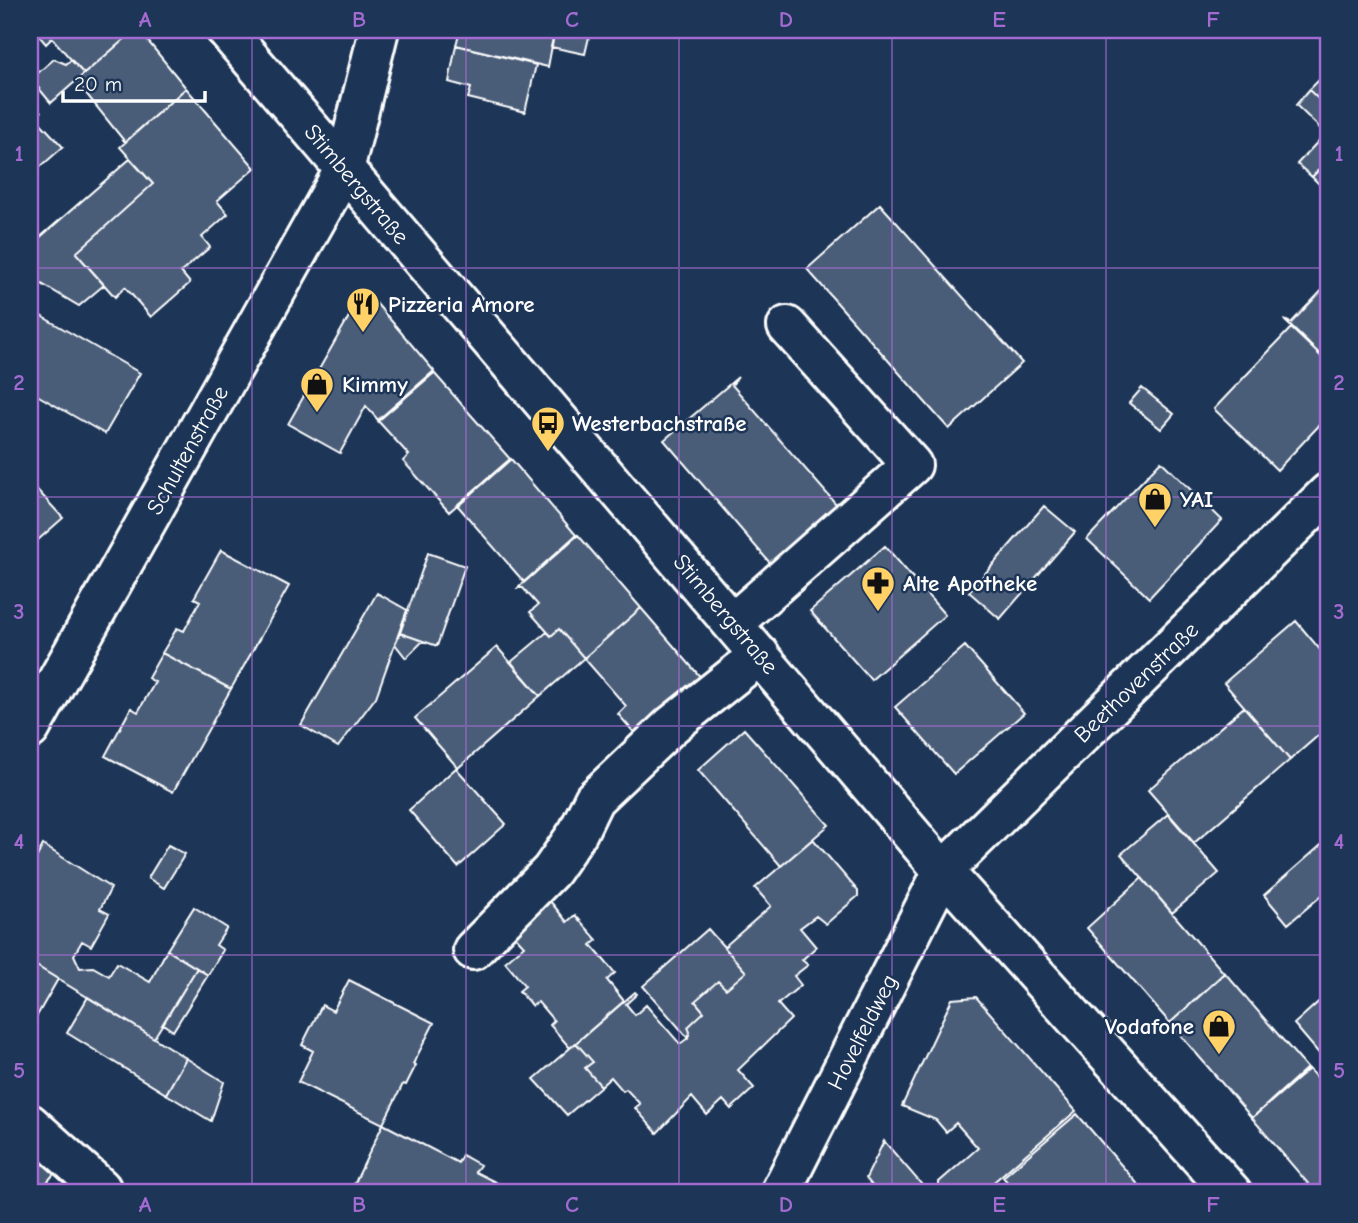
<svg xmlns="http://www.w3.org/2000/svg" width="1358" height="1223" font-family="'Comic Neue',sans-serif">
  <rect width="100%" height="100%" fill="#1d3557"/>
  <filter id="ink" filterUnits="userSpaceOnUse"><feTurbulence type="fractalNoise" baseFrequency=".0143" numOctaves="2"/><feDisplacementMap in="SourceGraphic" scale="14" xChannelSelector="R" yChannelSelector="G"/><feConvolveMatrix kernelMatrix="1 2 1 2 8 2 1 2 1" color-interpolation-filters="sRGB"/></filter>
  <g filter="url(#ink)">
    <!-- building -->
    <path fill="#4a5d79" stroke="#fff" stroke-width="2" d="M 34,30 L 135,30 L 84,74 L 52,38 L 46,44 Z
      M 135,30 L 139,30 L 186,88 L 125,142 L 76,81 Z
      M 460,30 L 555,30 L 548,67 L 456,45 Z
      M 555,30 L 591,30 L 589,37 Z
      M 555,30 L 589,37 L 585,54 L 551,47 Z
      M 456,45 L 536,65 L 525,112 L 468,98 L 471,88 L 449,82 Z
      M 54,59 L 66,64 L 71,60 L 84,74 L 51,103 L 31,79 Z
      M 1323,76 L 1328,80 L 1328,108 L 1309,90 Z
      M 186,88 L 255,168 L 217,201 L 228,214 L 202,237 L 210,247 L 181,272 L 190,283 L 151,317 L 125,287 L 115,297 L 76,253 L 153,184 L 120,147 Z
      M 1309,90 L 1328,108 L 1328,130 L 1325,133 L 1296,105 Z
      M 30,99 L 41,112 L 30,121 Z
      M 35,117 L 63,147 L 30,176 L 30,121 Z
      M 1325,134 L 1328,137 L 1328,160 L 1312,177 L 1297,164 Z
      M 130,159 L 153,184 L 76,253 L 104,285 L 79,306 L 30,277 L 30,246 Z
      M 1328,160 L 1328,189 L 1326,191 L 1312,177 Z
      M 880,204 L 1022,363 L 949,429 L 807,269 Z
      M 1328,284 L 1328,362 L 1284,320 L 1291,323 Z
      M 376,303 L 434,371 L 378,420 L 366,406 L 340,453 L 288,424 L 355,306 Z
      M 36,313 L 140,373 L 105,434 L 30,391 L 30,324 Z
      M 1291,328 L 1328,363 L 1328,416 L 1277,470 L 1214,409 Z
      M 434,373 L 510,459 L 449,512 L 403,461 L 409,455 L 378,421 Z
      M 738,377 L 732,385 L 836,504 L 845,499 L 770,563 L 664,440 Z
      M 1142,388 L 1174,414 L 1161,429 L 1129,403 Z
      M 511,459 L 576,535 L 524,582 L 458,506 Z
      M 1161,461 L 1222,520 L 1149,598 L 1087,539 Z
      M 30,482 L 63,518 L 30,547 Z
      M 1044,506 L 1075,532 L 1000,619 L 969,592 Z
      M 578,535 L 641,608 L 584,658 L 559,629 L 551,636 L 530,612 L 538,605 L 523,588 L 518,588 Z
      M 885,546 L 945,615 L 871,680 L 810,611 Z
      M 221,550 L 289,586 L 231,689 L 162,653 L 177,628 L 184,631 L 200,601 L 194,598 Z
      M 428,553 L 465,566 L 437,646 L 400,633 Z
      M 377,593 L 407,610 L 376,697 L 338,747 L 301,725 Z
      M 641,608 L 703,680 L 638,737 L 618,714 L 626,706 L 584,658 Z
      M 1296,621 L 1328,659 L 1328,727 L 1290,760 L 1224,683 Z
      M 559,629 L 584,658 L 540,696 L 511,662 L 547,632 L 551,636 Z
      M 400,633 L 423,641 L 406,658 L 395,644 Z
      M 965,646 L 1024,713 L 954,774 L 895,707 Z
      M 497,647 L 540,696 L 458,768 L 415,718 Z
      M 162,653 L 231,689 L 173,792 L 105,756 L 131,708 L 138,712 L 155,682 L 148,678 Z
      M 1244,707 L 1290,760 L 1194,843 L 1148,790 Z
      M 744,729 L 829,825 L 781,866 L 698,770 Z
      M 456,768 L 506,824 L 458,867 L 409,810 Z
      M 1168,814 L 1219,873 L 1172,913 L 1121,854 Z
      M 813,839 L 858,891 L 858,896 L 826,924 L 816,916 L 800,928 L 816,947 L 802,960 L 808,965 L 794,976 L 801,985 L 778,1004 L 791,1019 L 738,1070 L 754,1088 L 731,1109 L 723,1100 L 707,1115 L 692,1097 L 657,1133 L 635,1108 L 640,1104 L 626,1089 L 623,1091 L 611,1077 L 601,1086 L 585,1068 L 593,1062 L 576,1043 L 635,992 L 637,994 L 626,1004 L 635,1015 L 646,1005 L 680,1044 L 688,1038 L 690,1032 L 688,1027 L 704,1012 L 695,1001 L 718,981 L 726,989 L 746,972 L 724,947 L 771,906 L 755,888 Z
      M 1328,839 L 1328,890 L 1288,924 L 1264,895 Z
      M 43,845 L 111,888 L 100,909 L 109,914 L 91,946 L 82,941 L 74,955 L 80,968 L 93,967 L 109,976 L 117,963 L 150,982 L 167,950 L 197,968 L 154,1038 L 30,962 L 30,870 Z
      M 168,845 L 185,854 L 164,888 L 148,878 Z
      M 1142,878 L 1224,973 L 1170,1023 L 1087,928 Z
      M 550,901 L 567,922 L 575,915 L 597,940 L 591,945 L 615,973 L 607,980 L 624,1001 L 570,1048 L 550,1025 L 554,1021 L 538,1002 L 532,1006 L 519,991 L 525,986 L 505,962 L 524,946 L 512,933 Z
      M 194,907 L 227,928 L 216,945 L 223,950 L 208,975 L 167,950 Z
      M 708,929 L 746,972 L 726,989 L 718,981 L 695,1001 L 704,1012 L 688,1027 L 690,1032 L 688,1038 L 643,986 Z
      M 30,962 L 58,979 L 30,1028 Z
      M 197,968 L 208,975 L 173,1031 L 163,1024 Z
      M 1225,973 L 1307,1068 L 1252,1118 L 1170,1023 Z
      M 349,980 L 434,1023 L 413,1064 L 416,1065 L 406,1085 L 403,1084 L 383,1124 L 298,1082 L 313,1051 L 302,1045 L 322,1005 L 333,1011 Z
      M 1325,996 L 1328,999 L 1328,1051 L 1322,1057 L 1294,1024 Z
      M 88,997 L 186,1058 L 166,1094 L 67,1033 Z
      M 976,997 L 1076,1111 L 981,1193 L 878,1193 L 866,1178 L 884,1141 L 923,1186 L 923,1192 L 939,1193 L 939,1182 L 978,1148 L 956,1123 L 946,1132 L 936,1120 L 902,1106 L 952,999 Z
      M 576,1043 L 593,1062 L 585,1068 L 601,1086 L 567,1115 L 534,1079 Z
      M 186,1058 L 224,1082 L 211,1121 L 166,1094 Z
      M 1309,1069 L 1328,1091 L 1326,1193 L 1316,1193 L 1252,1118 Z
      M 1077,1114 L 1142,1189 L 1138,1193 L 1012,1193 L 1015,1191 L 1003,1177 Z
      M 383,1124 L 458,1163 L 462,1155 L 480,1165 L 475,1172 L 517,1193 L 350,1193 Z
      M 30,1134 L 63,1163 L 38,1193 L 30,1193 Z"/>
    <g fill="none" stroke-linecap="round" stroke-linejoin="round">
      <!-- minor casing -->
      <g stroke="#fff" stroke-width="44">
        <path id="minor" d="M 226,30 L 943,871 L 1232,1193
          M 733,623 L 912,465 L 787,326
          M 30,729 L 344,170 L 379,30
          M 473,950 L 551,871 L 578,832 L 594,799 L 672,725 L 760,655
          M 30,1124 L 101,1188 L 103,1193
          M 780,1193 L 943,871 L 1328,493"/>
      </g>
      <!-- minor -->
      <use href="#minor" stroke="#1d3557" stroke-width="38"/>
    </g>
  </g>
  <!-- grid -->
  <path fill="none" stroke="#a36bd2" stroke-width="2" stroke-opacity="0.55" d="M 252,30 L 252,1193M 466,30 L 466,1193M 679,30 L 679,1193M 892,30 L 892,1193M 1106,30 L 1106,1193M 30,268 L 1328,268M 30,497 L 1328,497M 30,726 L 1328,726M 30,955 L 1328,955"/>
  <!-- icons -->
  <defs>
    <g id="restaurant-pin" transform="scale(1.75)"><path d="M0 17L-7.5 6A9.5 9.5 0 1 1 7.5 6Z" fill="#ffd166" stroke="#1d3557"/><path d="M-5-6h1v4h1v-4h1v4h1v-4h1v5L-1.5 .5V6h-2V.5L-5-1ZM5-6V6H3V1.5H1.5Q1.5-4 5-6Z" fill="#111"/></g>
    <g id="shop-pin" transform="scale(1.75)"><path d="M0 17L-7.5 6A9.5 9.5 0 1 1 7.5 6Z" fill="#ffd166" stroke="#1d3557"/><path d="M-5-2.5h2.3a2.7 3.5 0 0 1 5.4 0H5L5.5 6h-11ZM-1.5-2.5h3a1.5 2.3 0 0 0-3 0Z" fill="#111"/></g>
    <g id="bus-pin" transform="scale(1.75)"><path d="M0 17L-7.5 6A9.5 9.5 0 1 1 7.5 6Z" fill="#ffd166" stroke="#1d3557"/><path d="M-5-6H5V4H4V6H2V4H-2V6H-4V4H-5ZM-3.5-4V0h7V-4ZM-3.5 1.2v1.5H-2V1.2ZM2 1.2v1.5H3.5V1.2Z" fill="#111"/></g>
    <g id="pharmacy-pin" transform="scale(1.75)"><path d="M0 17L-7.5 6A9.5 9.5 0 1 1 7.5 6Z" fill="#ffd166" stroke="#1d3557"/><path d="M-2-6h4v4h4v4h-4v4h-4v-4h-4v-4h4Z" fill="#111"/></g>
  </defs>
  <g fill-rule="evenodd">
    <use href="#restaurant-pin" x="363" y="304"/>
    <use href="#shop-pin" x="317" y="384"/>
    <use href="#bus-pin" x="548" y="423"/>
    <use href="#shop-pin" x="1155" y="499"/>
    <use href="#pharmacy-pin" x="878" y="583"/>
    <use href="#shop-pin" x="1219" y="1026"/>
  </g>
  <g text-anchor="middle" stroke-width="5" stroke-linejoin="round" paint-order="stroke">
    <!-- street labels -->
    <g font-size="23" fill="#fff" stroke="#1d3557">
      <text transform="translate(357 184) rotate(50)" y="8">Stimbergstraße</text>
      <text transform="translate(187 450) rotate(-61)" y="8">Schultenstraße</text>
      <text transform="translate(726 614) rotate(50)" y="8">Stimbergstraße</text>
      <text transform="translate(1136 682) rotate(-44)" y="8">Beethovenstraße</text>
      <text transform="translate(862 1032) rotate(-63)" y="8">Hovelfeldweg</text>
    </g>
    <!-- poi labels -->
    <g font-size="23" font-weight="bold" fill="#fff" stroke="#1d3557" text-anchor="start">
      <text x="388" y="312">Pizzeria Amore</text>
      <text x="342" y="392">Kimmy</text>
      <text x="572" y="431">Westerbachstraße</text>
      <text x="1180" y="507">YAI</text>
      <text x="903" y="591">Alte Apotheke</text>
      <text x="1194" y="1034" text-anchor="end">Vodafone</text>
    </g>
  </g>
  <!-- margin -->
  <rect width="1358" height="1223" fill="none" stroke="#1d3557" stroke-width="77"/>
  <!-- scale -->
  <path d="M63 91v10h142v-10" fill="none" stroke="#ffffff" stroke-width="3.5"/>
  <text x="74" y="91" font-size="21" fill="#ffffff" stroke="#1d3557" stroke-width="5" paint-order="stroke">20 m</text>
  <rect x="38" y="38" width="1282" height="1146" fill="none" stroke="#a36bd2" stroke-width="2.5"/>
  <g font-size="23" text-anchor="middle" font-weight="bold" fill="#a36bd2">
    <text x="145" y="27">A</text>
    <text x="359" y="27">B</text>
    <text x="572" y="27">C</text>
    <text x="786" y="27">D</text>
    <text x="999" y="27">E</text>
    <text x="1213" y="27">F</text>
    <text x="19" y="161">1</text>
    <text x="1339" y="161">1</text>
    <text x="19" y="390">2</text>
    <text x="1339" y="390">2</text>
    <text x="19" y="619">3</text>
    <text x="1339" y="619">3</text>
    <text x="19" y="849">4</text>
    <text x="1339" y="849">4</text>
    <text x="19" y="1078">5</text>
    <text x="1339" y="1078">5</text>
    <text x="145" y="1212">A</text>
    <text x="359" y="1212">B</text>
    <text x="572" y="1212">C</text>
    <text x="786" y="1212">D</text>
    <text x="999" y="1212">E</text>
    <text x="1213" y="1212">F</text>
  </g>
</svg>
